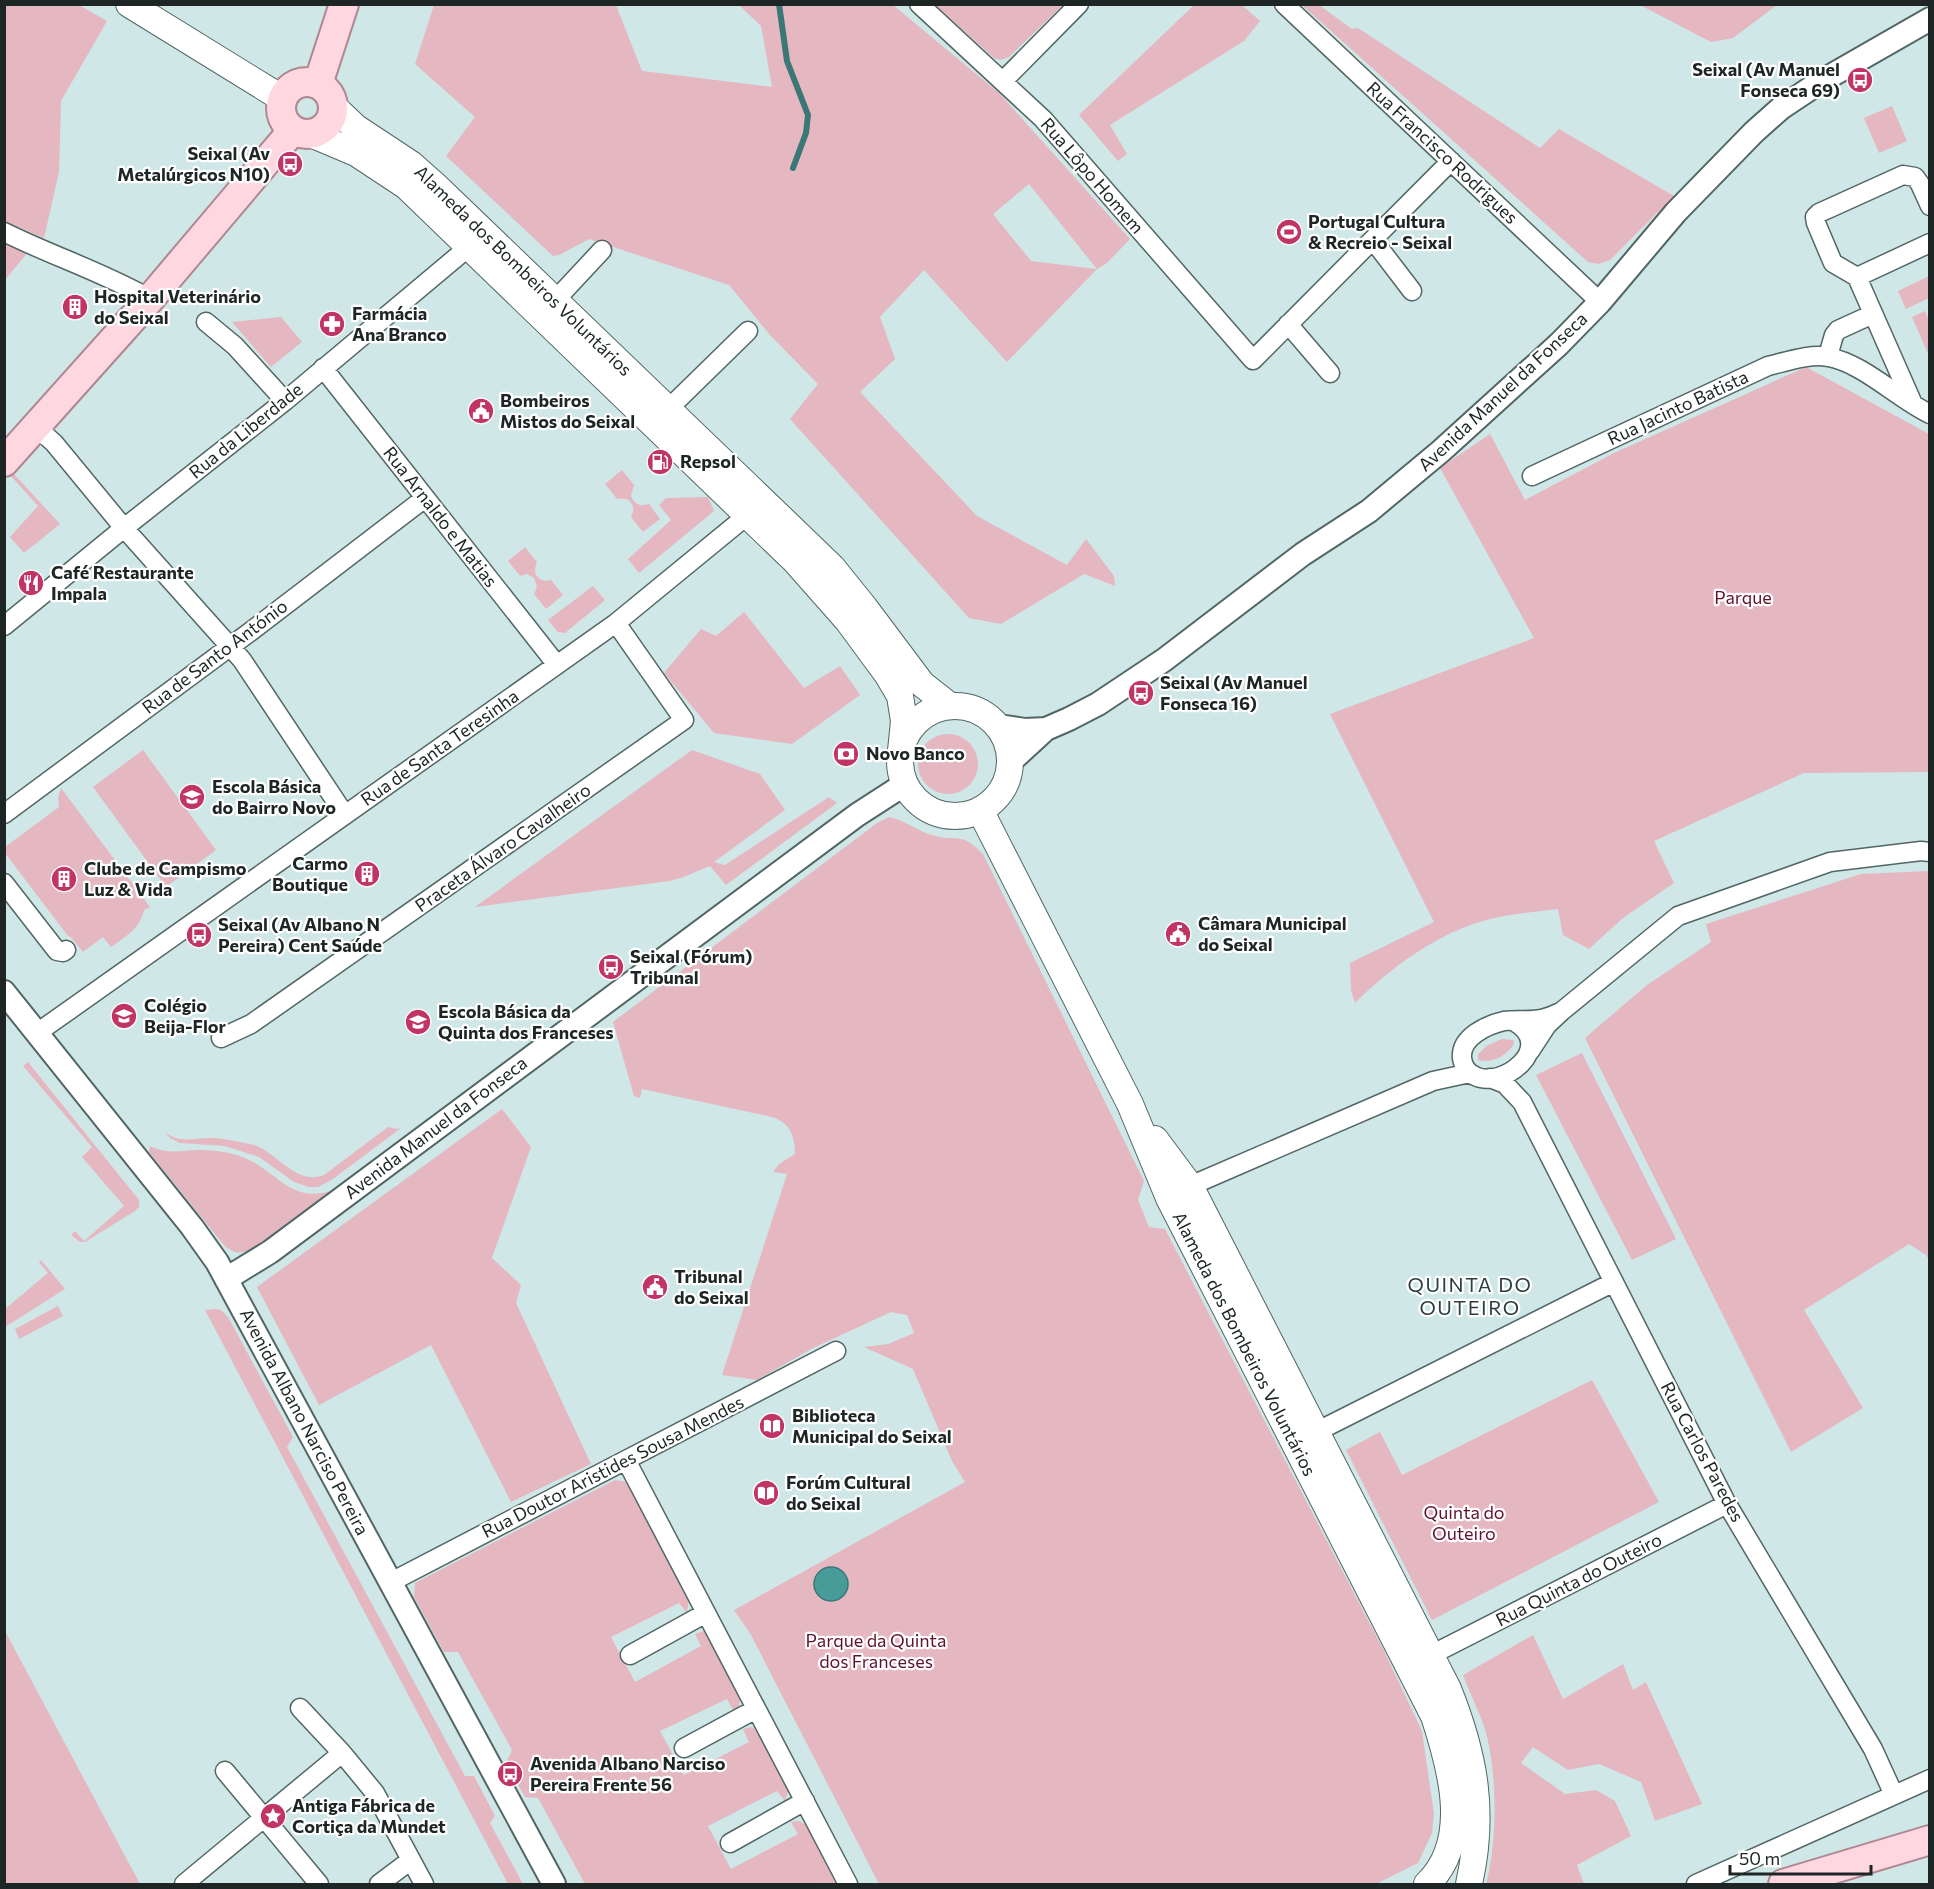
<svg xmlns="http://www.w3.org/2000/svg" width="1934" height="1889" font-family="Commissioner,sans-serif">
  <rect width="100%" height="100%" fill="#cfe7e6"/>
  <!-- green -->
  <path fill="#e5b7c1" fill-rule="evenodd" d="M 4,5 L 79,5 L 107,21 L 61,101 L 59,172 L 44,238 L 5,221 Z
    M 434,5 L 616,5 L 642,71 L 772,87 L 761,26 L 739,5 L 893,5 L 999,93 L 1130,239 L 1107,263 L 1097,269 L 1007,362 L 924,270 L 880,317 L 895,359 L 860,392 L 977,516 L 1067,565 L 1086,539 L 1114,576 L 1115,586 L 1084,574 L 1001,624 L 969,618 L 790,419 L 818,384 L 770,335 L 729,285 L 589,239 L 559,255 L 553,256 L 446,156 L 475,117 L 415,64 ZM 1029,184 L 1096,268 L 1096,269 L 1031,261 L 993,214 Z
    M 935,5 L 1063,5 L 1009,57 L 1001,60 L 994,58 Z
    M 1194,5 L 1242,5 L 1260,21 L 1244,41 L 1110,125 L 1127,154 L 1118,161 L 1079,115 Z
    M 1302,5 L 1319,5 L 1352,29 L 1358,28 L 1540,148 L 1559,129 L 1674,196 L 1610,260 L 1599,264 L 1588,262 Z
    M 1640,5 L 1777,5 L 1733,38 L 1711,42 Z
    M 1892,106 L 1907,141 L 1879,153 L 1864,118 Z
    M 5,243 L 28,252 L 5,280 Z
    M 1929,276 L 1929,298 L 1906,309 L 1898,291 Z
    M 1925,311 L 1929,320 L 1929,356 L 1912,317 Z
    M 281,317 L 302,342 L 271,367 L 232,322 Z
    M 1806,367 L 1929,434 L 1929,772 L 1804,773 L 1654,841 L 1674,883 L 1623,918 L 1589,949 L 1563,935 L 1558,909 C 1536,912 1512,913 1490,919 C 1437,933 1393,966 1355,1003 L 1351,991 L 1350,963 L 1434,922 L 1330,714 L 1534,638 L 1440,468 L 1490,434 L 1525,500 L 1614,453 Z
    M 622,470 L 634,485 L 631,496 C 634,504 640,507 649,504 L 660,519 L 643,532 L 631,517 C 637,506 630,496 617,499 L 605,484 Z
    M 13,473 L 60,524 L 24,553 L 10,537 L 38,506 L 10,475 Z
    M 708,497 L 714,511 L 639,573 L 628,559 L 671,520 L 659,505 L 666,498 Z
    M 525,547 L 537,562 C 533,571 535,578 544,581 L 551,580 L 563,595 L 546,609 L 534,594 L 537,587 L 534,578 L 527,574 L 520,576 L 508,561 Z
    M 593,586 L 605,600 L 565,633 L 558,632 L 548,620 Z
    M 744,612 L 804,688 L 840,666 L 860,695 L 792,744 L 714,733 L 664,673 L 701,629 L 716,636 Z
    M918 764a30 30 0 1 1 60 0a30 30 0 1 1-60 0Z
    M 143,750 L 216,850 L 166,887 L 93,787 Z
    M 692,750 L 760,774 L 785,810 L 714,862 L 725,865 L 829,797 L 837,803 L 726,885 L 710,866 L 681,878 L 669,881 L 475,907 Z
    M 61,788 L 150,907 L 144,910 C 140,929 126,936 111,947 L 103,937 L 83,952 L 71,937 L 68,936 L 5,853 L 5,847 L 59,807 L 58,797 Z
    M 889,817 C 907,821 917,831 932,835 C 958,843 959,830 983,854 L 1144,1181 L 1138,1200 L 1149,1227 L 1165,1229 L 1383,1649 L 1422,1731 L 1434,1814 L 1432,1833 L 1418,1863 L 1376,1884 L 879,1884 L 751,1635 L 734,1610 L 965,1482 L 952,1461 L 913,1369 L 864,1347 L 888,1344 L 914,1333 L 907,1315 L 891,1312 L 813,1348 L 757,1380 L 722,1375 L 787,1174 L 773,1172 L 779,1164 L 795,1154 C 795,1136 790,1123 772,1117 L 642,1089 L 640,1098 L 634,1096 L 613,1022 L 877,823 Z
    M 1929,871 L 1929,1260 L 1926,1255 L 1909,1244 L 1804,1310 L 1863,1408 L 1791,1452 L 1585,1038 L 1647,985 L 1711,942 L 1706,924 L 1861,874 Z
    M 1502,1039 L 1513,1040 L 1514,1044 C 1506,1056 1492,1064 1478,1060 L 1478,1054 L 1488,1045 Z
    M 1582,1053 L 1676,1239 L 1632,1260 L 1536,1075 Z
    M 28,1062 L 139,1200 L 139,1207 L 135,1211 L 85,1242 L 80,1242 L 71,1235 L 75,1231 L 84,1241 L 124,1206 L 82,1157 L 92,1147 L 23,1066 Z
    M 502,1109 L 531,1147 L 492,1258 L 521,1285 L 516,1303 L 591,1464 L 511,1502 L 431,1345 L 319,1405 L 257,1287 Z
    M 388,1127 L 397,1129 L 401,1128 L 333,1179 L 318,1187 L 309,1187 L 294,1182 L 259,1157 L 225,1146 L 180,1143 L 170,1138 L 164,1131 C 179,1145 194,1137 213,1138 C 226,1139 241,1142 254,1145 C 278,1153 296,1186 324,1175 Z
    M 150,1146 C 168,1155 181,1150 199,1150 C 214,1150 231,1152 245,1158 C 278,1172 290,1203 331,1191 L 252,1249 C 240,1255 232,1253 223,1244 L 149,1152 Z
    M 41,1260 L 65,1289 L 5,1327 L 5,1309 L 48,1273 L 39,1262 Z
    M 58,1306 L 63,1316 L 19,1339 L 15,1329 Z
    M 215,1309 L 221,1310 L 228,1317 L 293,1437 L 287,1447 L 465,1776 L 474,1776 L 495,1816 L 490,1823 L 523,1884 L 508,1884 L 205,1310 Z
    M 1592,1380 L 1659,1502 L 1432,1620 L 1346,1450 L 1380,1432 L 1402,1475 Z
    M 615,1480 L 628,1482 L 689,1598 L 687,1613 L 679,1603 L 611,1637 L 635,1682 L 701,1646 L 695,1634 L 703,1631 L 709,1637 L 740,1697 L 739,1707 L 733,1710 L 727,1699 L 660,1731 L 684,1775 L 749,1742 L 743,1729 L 752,1727 L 760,1733 L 789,1789 L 785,1801 L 777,1791 L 708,1826 L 731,1869 L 798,1834 L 791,1822 L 799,1821 L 806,1825 L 834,1878 L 835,1884 L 826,1884 L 824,1882 L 820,1884 L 585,1884 L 538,1798 L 525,1797 L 506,1763 L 512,1750 L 458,1652 L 444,1652 L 414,1597 L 415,1583 Z
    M 4,1631 L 5,1631 L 140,1884 L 5,1884 Z
    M 1533,1635 L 1563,1699 L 1623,1664 L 1633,1690 L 1646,1682 L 1702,1804 L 1655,1821 L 1641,1782 L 1599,1764 L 1568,1770 L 1533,1747 L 1521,1763 L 1565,1794 L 1596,1790 L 1615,1801 L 1631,1836 L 1577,1865 L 1584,1884 L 1486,1884 C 1497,1843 1497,1782 1488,1741 C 1484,1720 1470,1695 1463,1675 Z"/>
  <!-- water -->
  <path fill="#479c9a" stroke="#3a7877" stroke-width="1.5" d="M814 1584a17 17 0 1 1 34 0a17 17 0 1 1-34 0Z"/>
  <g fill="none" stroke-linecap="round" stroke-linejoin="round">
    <!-- stream -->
    <path stroke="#3a7877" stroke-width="6" d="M 779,4 L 787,61 L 808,115 L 806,133 L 793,168"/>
    <!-- minor casing -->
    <g stroke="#526665" stroke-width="21">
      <path id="minor" d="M 919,4 L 1043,119 L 1253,360 L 1451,161
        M 1284,4 L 1600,302
        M 1003,81 L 1079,4
        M 4,232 C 52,256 103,272 150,299
        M 1373,240 L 1412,291
        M 1857,277 L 1930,243
        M 548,308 L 602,250
        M 206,322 L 235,346 L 285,401
        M 1288,324 L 1330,373
        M 1828,356 L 1834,335 L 1838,330 L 1873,314
        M 323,368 L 557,665
        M 1913,404 L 1857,277 L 1833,263 L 1816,223 L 1815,217 L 1819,213 L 1903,175 L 1915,177 L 1920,184 L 1930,206
        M 659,418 L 748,331
        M 36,427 L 54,443 L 124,528 L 242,660 L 345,815
        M 1532,476 L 1768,366 C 1785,362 1811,353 1828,357 C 1863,363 1898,399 1930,414
        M 4,626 L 124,528 L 285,401 L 477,240
        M 4,814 L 250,632 L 425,498
        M 4,883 L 57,951 L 63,952 L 66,950
        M 1515,1022 C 1557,1047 1502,1090 1475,1076 C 1468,1073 1463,1066 1462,1058 C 1460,1037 1487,1025 1504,1021 C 1517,1019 1532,1022 1545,1018 C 1549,1017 1554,1015 1558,1013
        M 37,1033 L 616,623 L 755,509
        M 221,1038 L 251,1024 L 684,720 L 616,623
        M 1530,1051 L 1547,1025 L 1562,1011 L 1678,916 L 1830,862 L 1921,851 L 1930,852
        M 1490,1078 L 1505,1084 L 1522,1102 L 1727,1504 L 1873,1749 L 1894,1795
        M 1190,1186 L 1433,1081 L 1470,1073
        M 1316,1432 L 1614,1282
        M 626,1460 L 848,1884
        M 391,1582 L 836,1351
        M 630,1655 L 706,1613
        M 1431,1655 L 1727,1504
        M 684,1748 L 756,1709
        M 342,1753 L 375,1793 L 424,1884
        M 225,1771 L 319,1884
        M 730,1843 L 805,1801
        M 184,1884 L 342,1753 L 300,1708
        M 379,1884 L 411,1860
        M 1696,1884 L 1930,1779"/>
    </g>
    <!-- tertiary casing -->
    <g stroke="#526665" stroke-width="26">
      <path id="tertiary" d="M 998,726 L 1025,730 L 1046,729 L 1069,719 L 1098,704 L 1164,660 L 1303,554 L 1369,511 L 1441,451 L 1559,344 L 1600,302 L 1676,212 L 1754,132 L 1781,108 L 1820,82 L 1930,19
        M 1010,762 L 1046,729
        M 4,992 L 192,1227 L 217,1262 L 554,1884
        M 226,1279 L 270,1252 L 857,815 L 905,784"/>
    </g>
    <!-- secondary casing -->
    <g stroke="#526665" stroke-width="28">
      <path id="secondary" d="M 129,4 L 283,99
        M 334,107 L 355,127 L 411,164 L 438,188 L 832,567 L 865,608 L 922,684 L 950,706
        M 311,134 L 356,153 L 406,186 L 795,561 L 848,621 L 887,674 L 900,696 L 904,721 L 901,751
        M900 761a55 55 0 1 1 110 0a55 55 0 1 1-110 0Z
        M 980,810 L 1130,1104 L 1169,1198 L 1434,1716 C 1451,1768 1472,1841 1427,1884
        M 1155,1139 L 1190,1186 L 1448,1689 C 1475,1756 1485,1813 1469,1884"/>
    </g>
    <!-- primary casing -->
    <g stroke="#af8791" stroke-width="32">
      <path id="primary" d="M281 108a26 26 0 1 1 52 0a26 26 0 1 1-52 0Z
        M 318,84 L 344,4
        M 4,462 L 150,299 L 293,130
        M 1783,1884 L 1930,1840"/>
    </g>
    <!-- minor -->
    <use href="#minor" stroke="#fff" stroke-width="18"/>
    <!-- tertiary -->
    <use href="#tertiary" stroke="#fff" stroke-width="22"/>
    <!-- secondary -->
    <use href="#secondary" stroke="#fff" stroke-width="26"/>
    <!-- primary -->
    <use href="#primary" stroke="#fed7e0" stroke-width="28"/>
  </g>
  <!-- icons -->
  <defs>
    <g id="bus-disc" transform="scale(1.35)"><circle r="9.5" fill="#c13466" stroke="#fff"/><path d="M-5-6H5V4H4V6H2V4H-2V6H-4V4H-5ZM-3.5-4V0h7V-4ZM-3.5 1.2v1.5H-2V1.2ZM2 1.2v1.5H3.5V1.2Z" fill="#fff"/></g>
    <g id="stadium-disc" transform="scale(1.35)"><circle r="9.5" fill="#c13466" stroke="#fff"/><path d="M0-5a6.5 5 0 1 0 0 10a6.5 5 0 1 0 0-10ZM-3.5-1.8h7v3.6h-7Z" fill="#fff"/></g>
    <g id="building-disc" transform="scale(1.35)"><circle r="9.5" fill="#c13466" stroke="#fff"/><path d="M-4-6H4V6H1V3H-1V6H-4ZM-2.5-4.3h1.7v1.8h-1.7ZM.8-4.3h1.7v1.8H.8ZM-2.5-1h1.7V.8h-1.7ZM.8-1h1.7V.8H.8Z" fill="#fff"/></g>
    <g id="pharmacy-disc" transform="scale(1.35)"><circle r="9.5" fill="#c13466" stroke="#fff"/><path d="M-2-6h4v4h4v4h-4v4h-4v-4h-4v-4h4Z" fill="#fff"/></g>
    <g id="civic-disc" transform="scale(1.35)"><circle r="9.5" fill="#c13466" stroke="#fff"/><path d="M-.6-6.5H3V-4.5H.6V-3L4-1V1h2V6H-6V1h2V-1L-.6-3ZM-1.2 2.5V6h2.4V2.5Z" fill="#fff"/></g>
    <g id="fuel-disc" transform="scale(1.35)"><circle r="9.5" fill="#c13466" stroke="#fff"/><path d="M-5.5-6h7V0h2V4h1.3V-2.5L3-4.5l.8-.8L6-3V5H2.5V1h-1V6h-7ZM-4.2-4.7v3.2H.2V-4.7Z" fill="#fff"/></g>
    <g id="restaurant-disc" transform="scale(1.35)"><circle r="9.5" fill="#c13466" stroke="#fff"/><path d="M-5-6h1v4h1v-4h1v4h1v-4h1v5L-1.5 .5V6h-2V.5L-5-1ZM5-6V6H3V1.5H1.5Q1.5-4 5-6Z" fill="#fff"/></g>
    <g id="bank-disc" transform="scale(1.35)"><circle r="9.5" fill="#c13466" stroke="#fff"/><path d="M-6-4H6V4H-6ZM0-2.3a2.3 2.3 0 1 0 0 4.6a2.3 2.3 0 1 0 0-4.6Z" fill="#fff"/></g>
    <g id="school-disc" transform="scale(1.35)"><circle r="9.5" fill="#c13466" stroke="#fff"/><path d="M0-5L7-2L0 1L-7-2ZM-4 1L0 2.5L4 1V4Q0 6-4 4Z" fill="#fff"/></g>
    <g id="library-disc" transform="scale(1.35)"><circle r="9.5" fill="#c13466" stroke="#fff"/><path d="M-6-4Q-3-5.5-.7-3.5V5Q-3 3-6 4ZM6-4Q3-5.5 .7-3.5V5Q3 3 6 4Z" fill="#fff"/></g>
    <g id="sight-disc" transform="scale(1.35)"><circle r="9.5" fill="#c13466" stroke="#fff"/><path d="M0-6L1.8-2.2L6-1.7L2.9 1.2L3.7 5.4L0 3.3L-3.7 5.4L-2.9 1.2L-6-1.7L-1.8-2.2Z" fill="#fff"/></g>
  </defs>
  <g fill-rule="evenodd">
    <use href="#bus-disc" x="1860" y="80"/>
    <use href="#bus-disc" x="290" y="164"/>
    <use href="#stadium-disc" x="1289" y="232"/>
    <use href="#building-disc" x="75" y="307"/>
    <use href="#pharmacy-disc" x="332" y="324"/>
    <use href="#civic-disc" x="481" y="411"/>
    <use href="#fuel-disc" x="660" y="462"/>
    <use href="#restaurant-disc" x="31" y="583"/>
    <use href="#bus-disc" x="1141" y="693"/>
    <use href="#bank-disc" x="846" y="754"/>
    <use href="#school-disc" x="192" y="797"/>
    <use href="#building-disc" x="367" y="874"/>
    <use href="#building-disc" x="64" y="879"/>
    <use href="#civic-disc" x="1178" y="934"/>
    <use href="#bus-disc" x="199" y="935"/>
    <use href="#bus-disc" x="611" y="967"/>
    <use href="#school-disc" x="124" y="1016"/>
    <use href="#school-disc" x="418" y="1022"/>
    <use href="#civic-disc" x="655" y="1287"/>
    <use href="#library-disc" x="772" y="1426"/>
    <use href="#library-disc" x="766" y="1493"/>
    <use href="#bus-disc" x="510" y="1774"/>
    <use href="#sight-disc" x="273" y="1816"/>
  </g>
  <g text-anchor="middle" stroke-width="4.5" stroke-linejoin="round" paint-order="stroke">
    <!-- poi labels -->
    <g font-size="18" font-weight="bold" fill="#1d2525" stroke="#fff" text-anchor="start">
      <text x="1840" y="76" text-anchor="end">Seixal (Av Manuel<tspan x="1840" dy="21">Fonseca 69)</tspan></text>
      <text x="270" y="160" text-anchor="end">Seixal (Av<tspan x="270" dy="21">Metalúrgicos N10)</tspan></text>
      <text x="1308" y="228">Portugal Cultura<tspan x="1308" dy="21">&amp; Recreio - Seixal</tspan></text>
      <text x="94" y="303">Hospital Veterinário<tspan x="94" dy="21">do Seixal</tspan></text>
      <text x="352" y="320">Farmácia<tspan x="352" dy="21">Ana Branco</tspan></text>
      <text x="500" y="407">Bombeiros<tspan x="500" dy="21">Mistos do Seixal</tspan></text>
      <text x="680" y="468">Repsol</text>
      <text x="51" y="579">Café Restaurante<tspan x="51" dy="21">Impala</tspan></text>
      <text x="1160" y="689">Seixal (Av Manuel<tspan x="1160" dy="21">Fonseca 16)</tspan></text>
      <text x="866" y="760">Novo Banco</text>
      <text x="212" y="793">Escola Básica<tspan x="212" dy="21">do Bairro Novo</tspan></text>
      <text x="348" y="870" text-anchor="end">Carmo<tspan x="348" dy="21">Boutique</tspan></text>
      <text x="84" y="875">Clube de Campismo<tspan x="84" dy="21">Luz &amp; Vida</tspan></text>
      <text x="1198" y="930">Câmara Municipal<tspan x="1198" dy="21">do Seixal</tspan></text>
      <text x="218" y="931">Seixal (Av Albano N<tspan x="218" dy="21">Pereira) Cent Saúde</tspan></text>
      <text x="630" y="963">Seixal (Fórum)<tspan x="630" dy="21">Tribunal</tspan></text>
      <text x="144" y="1012">Colégio<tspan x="144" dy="21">Beija-Flor</tspan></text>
      <text x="438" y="1018">Escola Básica da<tspan x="438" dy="21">Quinta dos Franceses</tspan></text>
      <text x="674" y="1283">Tribunal<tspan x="674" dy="21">do Seixal</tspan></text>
      <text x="792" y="1422">Biblioteca<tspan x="792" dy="21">Municipal do Seixal</tspan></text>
      <text x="786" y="1489">Forúm Cultural<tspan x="786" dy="21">do Seixal</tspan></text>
      <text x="530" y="1770">Avenida Albano Narciso<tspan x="530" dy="21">Pereira Frente 56</tspan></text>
      <text x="292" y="1812">Antiga Fábrica de<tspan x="292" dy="21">Cortiça da Mundet</tspan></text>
    </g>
    <!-- street labels -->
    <g font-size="18" fill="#1d2525" stroke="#fff">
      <text transform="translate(1442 153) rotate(43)" y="6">Rua Francisco Rodrigues</text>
      <text transform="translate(1092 176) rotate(49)" y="6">Rua Lôpo Homem</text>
      <text transform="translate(523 271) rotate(44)" y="6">Alameda dos Bombeiros Voluntários</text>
      <text transform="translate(1503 392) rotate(-43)" y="6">Avenida Manuel da Fonseca</text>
      <text transform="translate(1678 408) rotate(-25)" y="6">Rua Jacinto Batista</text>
      <text transform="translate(246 431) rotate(-39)" y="6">Rua da Liberdade</text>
      <text transform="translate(440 517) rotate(52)" y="6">Rua Arnaldo e Matias</text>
      <text transform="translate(215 657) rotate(-37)" y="6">Rua de Santo António</text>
      <text transform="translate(440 748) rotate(-35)" y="6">Rua de Santa Teresinha</text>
      <text transform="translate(503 848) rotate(-35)" y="6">Praceta Álvaro Cavalheiro</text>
      <text transform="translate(436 1128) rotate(-37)" y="6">Avenida Manuel da Fonseca</text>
      <text transform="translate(1244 1344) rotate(63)" y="6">Alameda dos Bombeiros Voluntários</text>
      <text transform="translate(304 1422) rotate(62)" y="6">Avenida Albano Narciso Pereira</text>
      <text transform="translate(1702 1452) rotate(62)" y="6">Rua Carlos Paredes</text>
      <text transform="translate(613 1467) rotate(-27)" y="6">Rua Doutor Aristides Sousa Mendes</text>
      <text transform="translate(1579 1580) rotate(-27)" y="6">Rua Quinta do Outeiro</text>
    </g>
    <!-- park labels -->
    <g font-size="18" fill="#5f112e" stroke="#fff">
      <text x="1743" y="604">Parque</text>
      <text x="1464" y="1519">Quinta do<tspan x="1464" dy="21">Outeiro</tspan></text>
      <text x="876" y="1647">Parque da Quinta<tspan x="876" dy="21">dos Franceses</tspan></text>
    </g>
    <!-- neighbourhood labels -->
    <g font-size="20" letter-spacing="1.5" fill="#2c3f3e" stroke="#fff">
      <text x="1470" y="1292">QUINTA DO<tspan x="1470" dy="23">OUTEIRO</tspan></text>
    </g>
  </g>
  <!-- border -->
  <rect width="1934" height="1889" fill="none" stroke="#1d2525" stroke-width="12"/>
  <!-- scale -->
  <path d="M1730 1865v9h141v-9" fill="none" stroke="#1d2525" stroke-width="3"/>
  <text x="1739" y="1865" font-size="18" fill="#1d2525" stroke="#ffffff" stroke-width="4.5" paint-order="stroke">50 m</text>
</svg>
